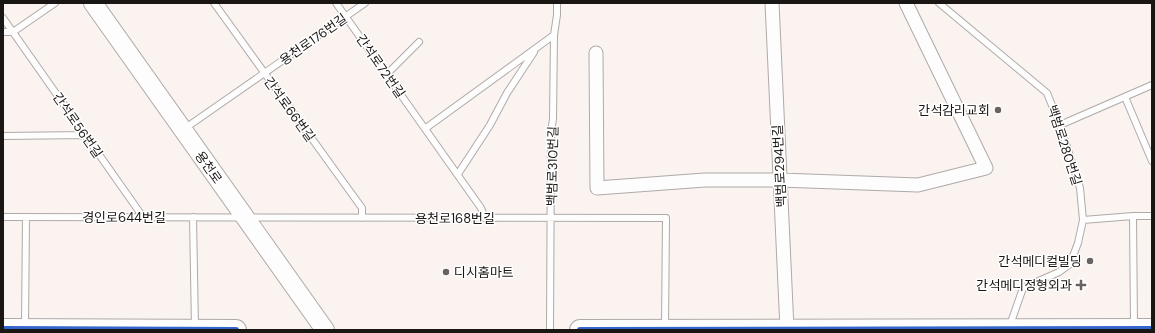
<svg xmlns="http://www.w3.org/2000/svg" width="1155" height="333" font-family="'DM Sans','Noto Sans KR',sans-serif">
  <rect width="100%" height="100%" fill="#faf3f0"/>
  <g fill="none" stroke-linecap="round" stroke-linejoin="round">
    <!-- lane casing -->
    <g stroke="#afaaa8" stroke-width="8">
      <path id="lane" d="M 214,3 L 362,208 L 362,218
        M 336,3 L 481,208 L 485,218
        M 939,3 L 1047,93 L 1060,125 L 1080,188 L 1083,220 L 1078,243 L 1070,264 L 1059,272 L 1023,288 L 1010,325
        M 3,18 L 143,217
        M 3,32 L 13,32 L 55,3
        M 387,74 L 419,42
        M 1125,97 L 1152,161
        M 1060,125 L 1152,85
        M 426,128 L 554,35
        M 184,129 L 365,3
        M 3,136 L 85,135
        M 458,174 L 490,125 L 507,93 L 534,52
        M 1133,216 L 1134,326
        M 3,217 L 666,218 L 665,328
        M 193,217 L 195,328
        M 1083,220 L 1133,216 L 1152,216
        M 25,326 L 26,217
        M 550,330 L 551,132 L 553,119 L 554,35 L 557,15 L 557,3"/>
    </g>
    <!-- street casing -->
    <g stroke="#afaaa8" stroke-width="15">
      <path id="street" d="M 772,3 L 787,329
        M 596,53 L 597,188 L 705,180 L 780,180 L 918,185 L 986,168 L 906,3"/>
    </g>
    <!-- secondary casing -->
    <g stroke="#afaaa8" stroke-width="20">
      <path id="secondary" d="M 93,3 L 325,330"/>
    </g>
    <!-- primary casing -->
    <g stroke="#afaaa8" stroke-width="22">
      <path id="primary" d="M 3,329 L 236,330
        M 580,330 L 1152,329"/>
    </g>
    <!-- lane -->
    <use href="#lane" stroke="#fefdfd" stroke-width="6"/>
    <!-- street -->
    <use href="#street" stroke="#fefdfd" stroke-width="13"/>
    <!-- secondary -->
    <use href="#secondary" stroke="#fefdfd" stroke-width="18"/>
    <!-- primary -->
    <use href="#primary" stroke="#fefdfd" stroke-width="20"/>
    <!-- bus-1 casing -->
    <g stroke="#fff" stroke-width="9">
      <path id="bus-1" d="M 3,329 L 236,330
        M 580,330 L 1152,329"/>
    </g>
    <!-- bus-1 -->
    <use href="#bus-1" stroke="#36c" stroke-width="6"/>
  </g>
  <!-- markers -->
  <g fill="#686361" stroke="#fff" stroke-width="1.5">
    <circle cx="998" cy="110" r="4"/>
    <circle cx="1090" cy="261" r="4"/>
    <circle cx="446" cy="272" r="4"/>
    <path d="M1079 279h4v4h4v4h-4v4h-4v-4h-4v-4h4z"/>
  </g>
  <g text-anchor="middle" stroke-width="3" stroke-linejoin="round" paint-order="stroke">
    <!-- street labels -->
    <g font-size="13" fill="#1a1614" stroke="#fff">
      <text transform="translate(313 39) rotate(-35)" y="5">용천로176번길</text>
      <text transform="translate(381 66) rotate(55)" y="5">간석로72번길</text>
      <text transform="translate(290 109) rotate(54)" y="5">간석로66번길</text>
      <text transform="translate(78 125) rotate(55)" y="5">간석로56번길</text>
      <text transform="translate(1065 145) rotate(72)" y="5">백범로280번길</text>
      <text transform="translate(552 166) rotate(-89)" y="5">백범로310번길</text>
      <text transform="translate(779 166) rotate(-93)" y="5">백범로294번길</text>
      <text transform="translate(209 167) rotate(55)" y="5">용천로</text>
      <text x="124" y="222">경인로644번길</text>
      <text x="455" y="223">용천로168번길</text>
    </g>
    <!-- poi labels -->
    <g font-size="13" fill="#1a1614" stroke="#fff" text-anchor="end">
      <text x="990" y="115">간석감리교회</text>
      <text x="1082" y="266">간석메디컬빌딩</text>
      <text x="454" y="277" text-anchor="start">디시홈마트</text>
      <text x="1072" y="290">간석메디정형외과</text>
    </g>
  </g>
  <!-- border -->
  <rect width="1155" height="333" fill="none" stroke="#1a1614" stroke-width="8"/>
</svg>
